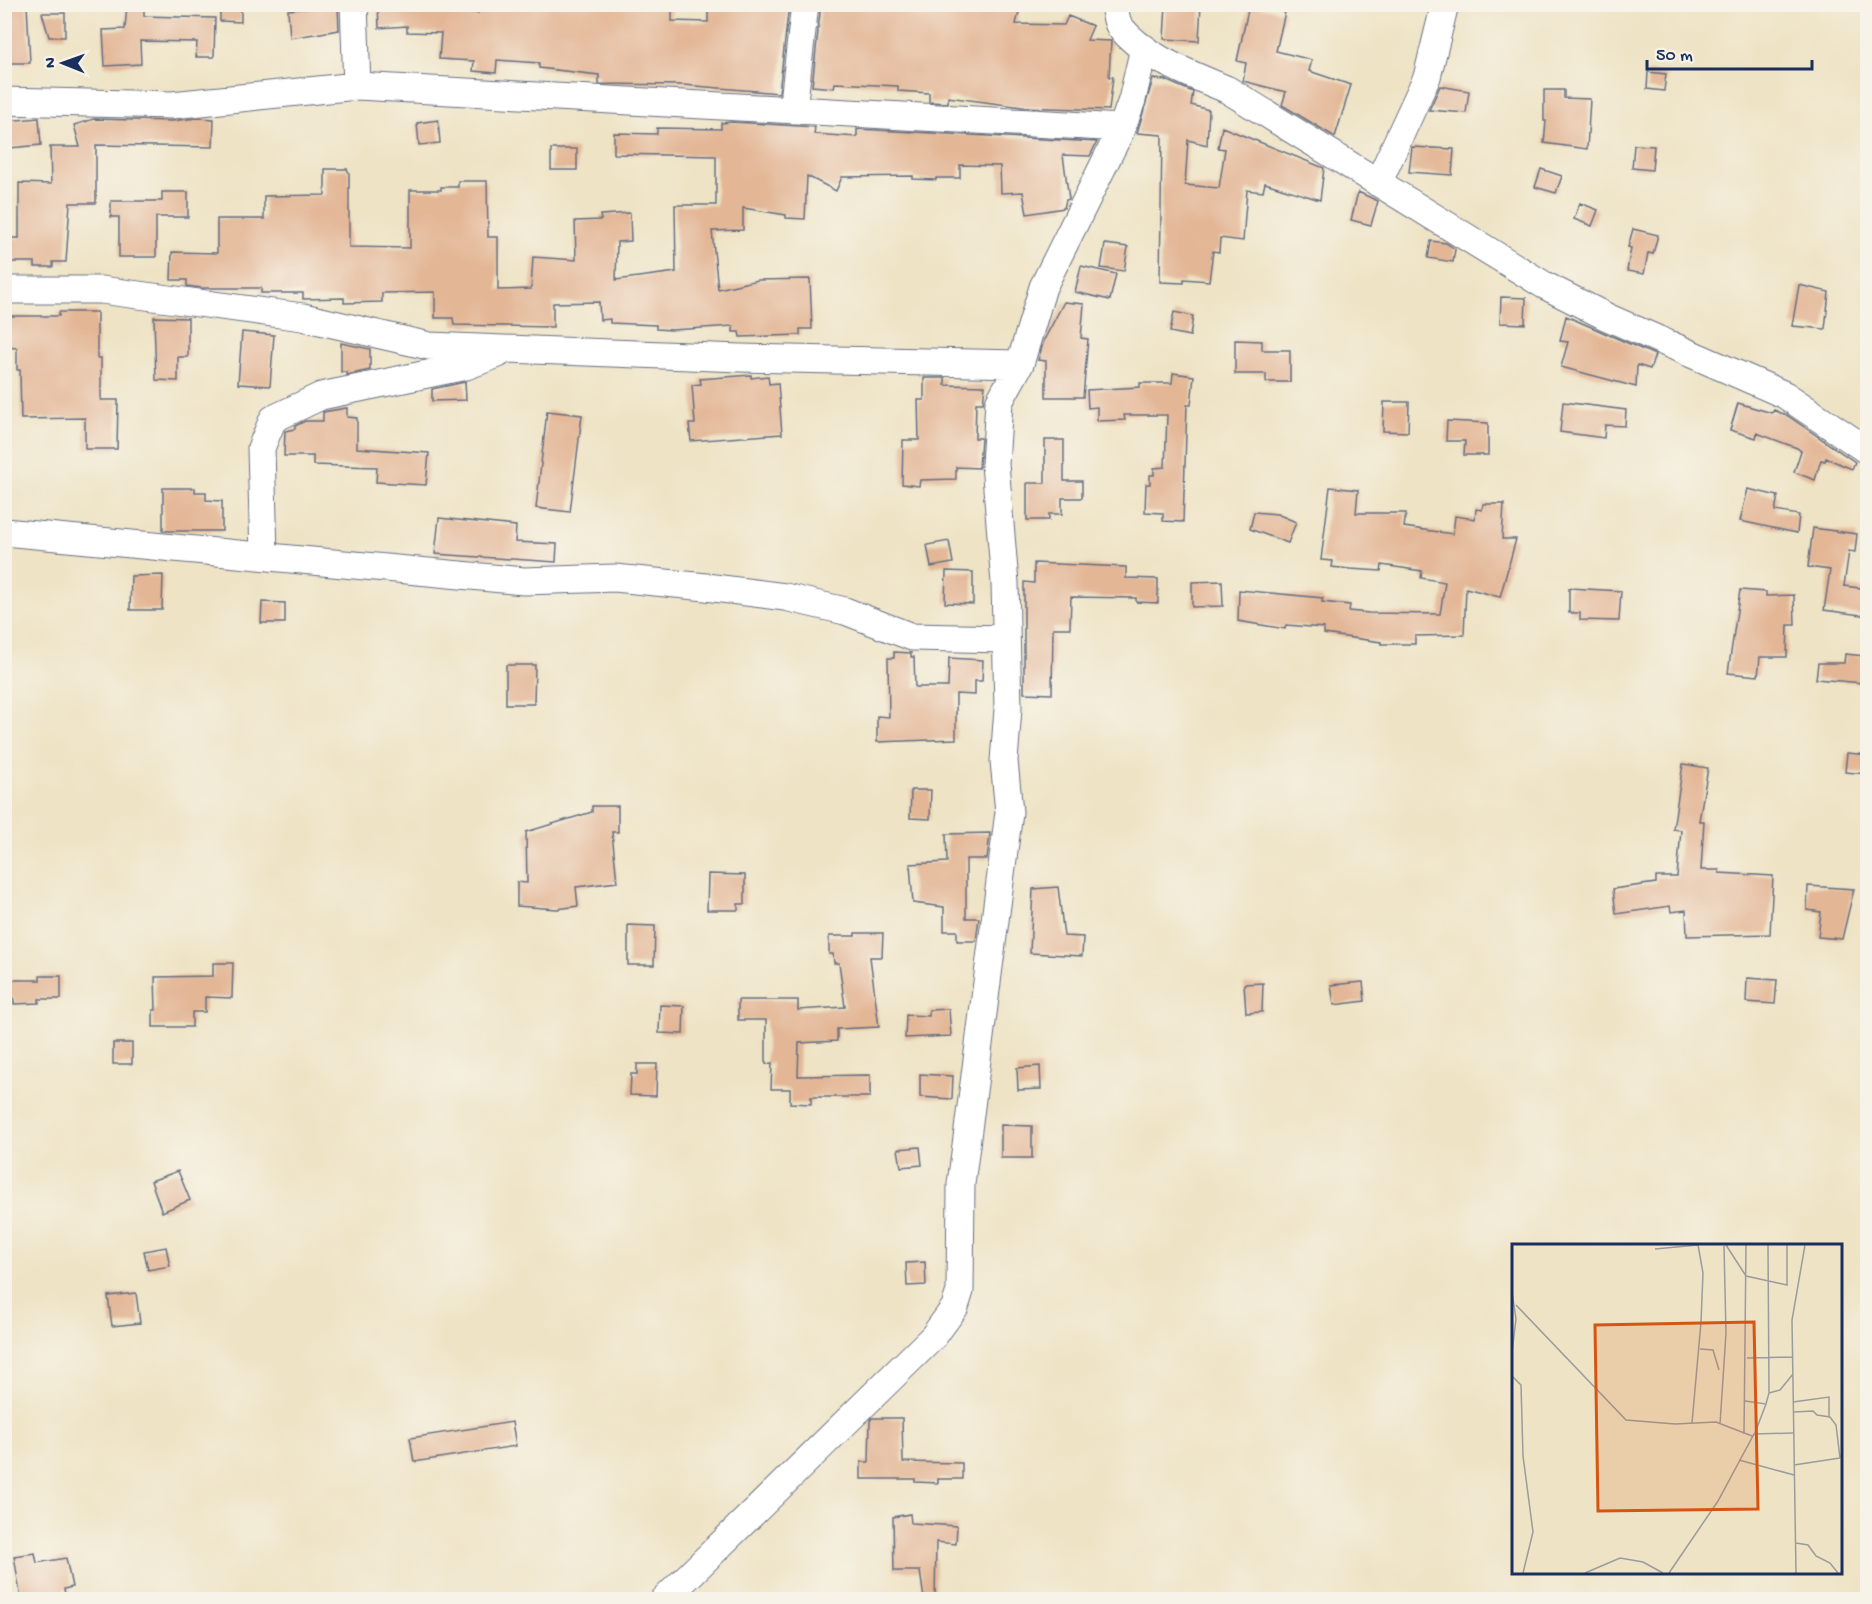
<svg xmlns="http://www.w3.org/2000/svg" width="1872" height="1604" font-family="'Gochi Hand',sans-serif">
  <rect width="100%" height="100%" fill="#f7f3e8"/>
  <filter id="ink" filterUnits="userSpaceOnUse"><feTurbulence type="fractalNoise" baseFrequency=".0167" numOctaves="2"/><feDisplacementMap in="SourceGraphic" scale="12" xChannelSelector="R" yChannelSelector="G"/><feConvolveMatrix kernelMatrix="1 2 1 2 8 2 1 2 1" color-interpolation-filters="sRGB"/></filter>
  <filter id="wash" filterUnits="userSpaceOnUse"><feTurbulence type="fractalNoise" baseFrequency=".008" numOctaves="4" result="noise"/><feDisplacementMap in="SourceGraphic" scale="24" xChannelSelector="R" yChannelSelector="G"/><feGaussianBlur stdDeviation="1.35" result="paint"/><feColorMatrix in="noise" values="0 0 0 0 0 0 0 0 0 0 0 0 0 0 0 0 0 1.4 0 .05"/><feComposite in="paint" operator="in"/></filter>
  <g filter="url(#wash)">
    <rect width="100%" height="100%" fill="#eee3c5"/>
    <g id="blocks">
      <!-- building -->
      <path fill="#e3b695" d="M 7,4 L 27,4 L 30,63 L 4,63 Z
        M 127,4 L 144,4 L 144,16 L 215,18 L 214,57 L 196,57 L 197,42 L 140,41 L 141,64 L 105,66 L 103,30 L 125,29 Z
        M 220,4 L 241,4 L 241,22 L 220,21 Z
        M 378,4 L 426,4 L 426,10 L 478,13 L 478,4 L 672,5 L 672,21 L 708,22 L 708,4 L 789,4 L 779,93 L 683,85 L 599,84 L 599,75 L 539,68 L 539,63 L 497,60 L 496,73 L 473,71 L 474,61 L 439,59 L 441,33 L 407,32 L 407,26 L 379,28 Z
        M 821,4 L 1021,4 L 1016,24 L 1064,25 L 1068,16 L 1093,26 L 1087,40 L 1111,41 L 1109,77 L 1113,77 L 1109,110 L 1022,107 L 948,97 L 948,103 L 929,102 L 929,93 L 898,91 L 898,86 L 835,83 L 834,88 L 812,86 Z
        M 1166,4 L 1201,4 L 1199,41 L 1164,39 Z
        M 1249,5 L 1285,12 L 1276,51 L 1312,60 L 1309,71 L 1351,85 L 1335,137 L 1282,105 L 1286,92 L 1243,81 L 1246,63 L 1237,61 Z
        M 338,6 L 339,30 L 290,38 L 288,10 Z
        M 42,13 L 65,13 L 65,37 L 49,37 Z
        M 1648,72 L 1666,74 L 1664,91 L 1647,89 Z
        M 1153,79 L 1165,80 L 1193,92 L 1191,105 L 1209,110 L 1207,145 L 1188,140 L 1185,185 L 1219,188 L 1225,149 L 1218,148 L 1222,127 L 1324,168 L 1320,200 L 1265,183 L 1263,192 L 1247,190 L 1243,241 L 1220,238 L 1219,252 L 1213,251 L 1209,281 L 1184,279 L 1184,283 L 1160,282 L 1162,135 L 1137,133 Z
        M 1440,86 L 1469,91 L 1466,113 L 1429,110 Z
        M 1544,90 L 1564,90 L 1564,98 L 1590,99 L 1587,149 L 1544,143 L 1546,121 L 1544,121 Z
        M 39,118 L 41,145 L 10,148 L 6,121 Z
        M 197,118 L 214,119 L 213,147 L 96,145 L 96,203 L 70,203 L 66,262 L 53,262 L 53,267 L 35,267 L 35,262 L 4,262 L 4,238 L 19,238 L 19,183 L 51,184 L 50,147 L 80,147 L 74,125 L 94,119 L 172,121 Z
        M 438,120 L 440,143 L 419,145 L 417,123 Z
        M 733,122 L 815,127 L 814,134 L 857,137 L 857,129 L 1097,142 L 1090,156 L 1063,155 L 1069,199 L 1066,200 L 1064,208 L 1027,214 L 1023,192 L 1001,193 L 1000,166 L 960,165 L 960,178 L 936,178 L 936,180 L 913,179 L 913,176 L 842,177 L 836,191 L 807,176 L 805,219 L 786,218 L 786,215 L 743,208 L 743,230 L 712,231 L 718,289 L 758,280 L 810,279 L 812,329 L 800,329 L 800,335 L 740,337 L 739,332 L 733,332 L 733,326 L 672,330 L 656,329 L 656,325 L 610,323 L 610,319 L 600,320 L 599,302 L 553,303 L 553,327 L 454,325 L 453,318 L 435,318 L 435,292 L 382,293 L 382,302 L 344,303 L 344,298 L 303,299 L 303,293 L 261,293 L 261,288 L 202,288 L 187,286 L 187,280 L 171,280 L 172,252 L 217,253 L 217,219 L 264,219 L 264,196 L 325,195 L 325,169 L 347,169 L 349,173 L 349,247 L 410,248 L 410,190 L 441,190 L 441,187 L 458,187 L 458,181 L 487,181 L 488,237 L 498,237 L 498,290 L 531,289 L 533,257 L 576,260 L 575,221 L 601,220 L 600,215 L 630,213 L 631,241 L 617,242 L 616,280 L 676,272 L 675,205 L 716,205 L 716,156 L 614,154 L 614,133 L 657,134 L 657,128 L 721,129 L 721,123 Z
        M 1634,145 L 1654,146 L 1652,170 L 1632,168 Z
        M 1412,147 L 1454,149 L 1452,175 L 1409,172 Z
        M 551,149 L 577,149 L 577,170 L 551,170 Z
        M 1541,169 L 1562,176 L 1556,193 L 1535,187 Z
        M 162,192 L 188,192 L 188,217 L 156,217 L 156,257 L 119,257 L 119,217 L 111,217 L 111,201 L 162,201 Z
        M 1358,192 L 1378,201 L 1371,225 L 1351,220 Z
        M 1580,203 L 1598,210 L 1592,226 L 1574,219 Z
        M 1633,229 L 1658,235 L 1653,254 L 1648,253 L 1644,274 L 1627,271 L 1631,248 L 1628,247 Z
        M 1431,241 L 1446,243 L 1455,249 L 1453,262 L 1428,258 Z
        M 1105,244 L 1128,247 L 1124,271 L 1101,268 Z
        M 1081,266 L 1116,274 L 1110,300 L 1075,292 Z
        M 1799,285 L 1829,292 L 1825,329 L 1792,326 Z
        M 1501,297 L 1526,298 L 1525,324 L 1500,323 Z
        M 1064,302 L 1084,304 L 1081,338 L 1088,339 L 1083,397 L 1046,397 L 1046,361 L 1038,360 L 1044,340 Z
        M 59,312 L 97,312 L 97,358 L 101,358 L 101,400 L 118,400 L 117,449 L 85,449 L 85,418 L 21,419 L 20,370 L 17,370 L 17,348 L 8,347 L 8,316 L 59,316 Z
        M 1174,312 L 1193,316 L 1190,336 L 1170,332 Z
        M 1566,316 L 1655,355 L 1650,369 L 1637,365 L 1636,387 L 1561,367 L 1568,342 L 1560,341 Z
        M 154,317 L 188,318 L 188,357 L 178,357 L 178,381 L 156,380 Z
        M 242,332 L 274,335 L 270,386 L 238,384 Z
        M 1235,340 L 1262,341 L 1262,350 L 1290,350 L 1290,382 L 1266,382 L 1266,374 L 1235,374 Z
        M 341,343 L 370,349 L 370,370 L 347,375 L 347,372 L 341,372 Z
        M 1173,373 L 1194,376 L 1191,405 L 1187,405 L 1183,522 L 1163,521 L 1163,513 L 1145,512 L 1146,484 L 1150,484 L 1150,475 L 1154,475 L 1154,468 L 1165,467 L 1167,415 L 1124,415 L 1125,420 L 1097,421 L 1097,407 L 1088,408 L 1087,390 L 1140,387 L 1140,383 L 1172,383 Z
        M 751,375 L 751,378 L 768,376 L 769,384 L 778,383 L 782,434 L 691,441 L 689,424 L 695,424 L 692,385 L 701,384 L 700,379 Z
        M 924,378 L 945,378 L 945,385 L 985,386 L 983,403 L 976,403 L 975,438 L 981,438 L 979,468 L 956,467 L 956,479 L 920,480 L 919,486 L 902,484 L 903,440 L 919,440 L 918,400 L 924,400 Z
        M 465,382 L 466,400 L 432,401 L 432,389 Z
        M 1384,402 L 1409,402 L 1408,432 L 1383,431 Z
        M 1563,402 L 1626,410 L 1625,426 L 1605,425 L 1604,438 L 1560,432 Z
        M 1738,403 L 1772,413 L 1774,410 L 1788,416 L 1855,462 L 1852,469 L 1826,458 L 1825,461 L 1821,460 L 1815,480 L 1794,472 L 1801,451 L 1797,448 L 1757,433 L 1756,438 L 1730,430 Z
        M 347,408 L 347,417 L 357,418 L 357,448 L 429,453 L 426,485 L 376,482 L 377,467 L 313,465 L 313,456 L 284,456 L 285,431 L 295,429 L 295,426 L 305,421 L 323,421 L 323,412 Z
        M 547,411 L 582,415 L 570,512 L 536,508 Z
        M 1447,421 L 1488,423 L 1488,455 L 1464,455 L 1465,441 L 1446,441 Z
        M 1045,440 L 1064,440 L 1064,481 L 1082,481 L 1082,498 L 1062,498 L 1062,514 L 1049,514 L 1049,520 L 1027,520 L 1027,483 L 1045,483 Z
        M 1330,487 L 1358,490 L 1356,513 L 1406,513 L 1404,527 L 1453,534 L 1455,516 L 1475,519 L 1476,509 L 1482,510 L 1483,504 L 1504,504 L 1502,539 L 1516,539 L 1500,597 L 1466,588 L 1464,635 L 1415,636 L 1415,644 L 1381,644 L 1381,642 L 1324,634 L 1324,628 L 1286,625 L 1285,629 L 1238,621 L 1239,590 L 1323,598 L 1322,602 L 1350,605 L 1349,611 L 1369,613 L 1440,614 L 1445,582 L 1421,578 L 1422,571 L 1382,565 L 1381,571 L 1350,569 L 1332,567 L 1333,561 L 1321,560 Z
        M 163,488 L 195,488 L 195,492 L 206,492 L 206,500 L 222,501 L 222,531 L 163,531 Z
        M 1748,489 L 1778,496 L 1775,511 L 1799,515 L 1797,533 L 1740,521 Z
        M 1254,512 L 1277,514 L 1296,522 L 1288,543 L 1250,529 Z
        M 439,518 L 516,526 L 515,542 L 557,544 L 556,562 L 435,554 Z
        M 1813,528 L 1857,534 L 1855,552 L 1849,551 L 1844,586 L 1868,589 L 1868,616 L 1824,610 L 1830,570 L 1808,567 Z
        M 949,541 L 953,563 L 931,567 L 927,545 Z
        M 1034,563 L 1126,567 L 1126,578 L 1158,579 L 1158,603 L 1136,602 L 1136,598 L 1071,597 L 1070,628 L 1053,628 L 1052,694 L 1024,693 L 1024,582 L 1034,583 Z
        M 946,571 L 973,572 L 973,604 L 945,603 Z
        M 163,575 L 162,610 L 130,610 L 131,576 Z
        M 1222,581 L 1223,606 L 1192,607 L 1192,582 Z
        M 1569,588 L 1621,591 L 1619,621 L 1580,620 L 1580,613 L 1569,613 Z
        M 1740,590 L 1766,592 L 1766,596 L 1794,595 L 1795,625 L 1788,625 L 1787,657 L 1760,657 L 1758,676 L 1728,673 Z
        M 262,602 L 285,603 L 285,623 L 261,623 Z
        M 894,652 L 911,653 L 911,657 L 914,657 L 915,687 L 948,687 L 949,658 L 983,660 L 982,681 L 975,681 L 975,695 L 956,694 L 956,739 L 877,742 L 877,716 L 889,717 L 888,658 L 894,658 Z
        M 1845,654 L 1865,656 L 1863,683 L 1816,679 L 1818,663 L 1844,663 Z
        M 506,665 L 535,665 L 534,704 L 506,704 Z
        M 1847,753 L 1868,755 L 1868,774 L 1845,772 Z
        M 1683,764 L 1708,768 L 1699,821 L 1704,821 L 1701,870 L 1719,870 L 1719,873 L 1773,876 L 1770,934 L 1687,936 L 1686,910 L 1671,912 L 1670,906 L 1616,914 L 1613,889 L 1656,883 L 1656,877 L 1677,877 L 1681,830 L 1673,829 Z
        M 911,790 L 931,790 L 930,819 L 910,818 Z
        M 592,806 L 618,806 L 618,832 L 612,832 L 617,882 L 576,887 L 578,906 L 557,909 L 517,906 L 517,882 L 527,883 L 526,832 L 592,812 Z
        M 990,833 L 987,859 L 966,859 L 966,918 L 979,918 L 976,941 L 957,941 L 957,931 L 944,931 L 944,907 L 913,903 L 910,864 L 947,862 L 946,834 Z
        M 708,874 L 745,875 L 745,904 L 738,904 L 738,910 L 707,910 Z
        M 1808,886 L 1854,889 L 1842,939 L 1818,937 L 1821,912 L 1807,910 Z
        M 1058,887 L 1064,936 L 1083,937 L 1082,956 L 1030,953 L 1033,889 Z
        M 628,925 L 655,926 L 654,965 L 628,965 Z
        M 855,933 L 883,933 L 882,957 L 870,957 L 879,1027 L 837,1029 L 837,1041 L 799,1043 L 798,1076 L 870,1075 L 870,1097 L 811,1097 L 811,1104 L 790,1103 L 790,1089 L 771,1089 L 772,1063 L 766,1064 L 766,1020 L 738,1020 L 738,1000 L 798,1000 L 798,1010 L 845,1007 L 839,963 L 834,963 L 833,954 L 829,954 L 829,936 L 855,936 Z
        M 213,963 L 233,963 L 232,998 L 205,997 L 205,1012 L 192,1012 L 192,1027 L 153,1027 L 153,1010 L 156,1010 L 155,977 L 213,976 Z
        M 40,976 L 61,976 L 61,999 L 39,999 L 39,1003 L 14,1004 L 14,998 L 4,998 L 4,980 L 40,980 Z
        M 1747,978 L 1777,980 L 1775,1004 L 1746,1002 Z
        M 1363,982 L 1365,1001 L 1334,1005 L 1331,985 Z
        M 1263,983 L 1262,1012 L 1246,1013 L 1244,984 Z
        M 660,1005 L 684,1006 L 683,1034 L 659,1033 Z
        M 949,1009 L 951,1036 L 905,1038 L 906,1015 L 929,1016 L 929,1010 Z
        M 113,1043 L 132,1043 L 132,1064 L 113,1064 Z
        M 637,1064 L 657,1064 L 656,1096 L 630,1095 L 631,1074 L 637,1074 Z
        M 1040,1066 L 1041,1089 L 1018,1090 L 1017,1068 Z
        M 920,1074 L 953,1076 L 952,1099 L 920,1097 Z
        M 1001,1125 L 1032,1126 L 1032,1158 L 1001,1158 Z
        M 920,1147 L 922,1165 L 901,1167 L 898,1149 Z
        M 178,1171 L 190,1200 L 162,1212 L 151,1181 Z
        M 166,1247 L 170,1266 L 148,1270 L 144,1251 Z
        M 925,1262 L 926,1285 L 907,1286 L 906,1263 Z
        M 136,1293 L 140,1323 L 112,1326 L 108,1296 Z
        M 872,1418 L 902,1418 L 903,1462 L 962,1463 L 962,1479 L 938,1479 L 938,1483 L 915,1482 L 915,1479 L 861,1479 L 861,1462 L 869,1462 L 870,1421 Z
        M 512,1422 L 516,1446 L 414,1462 L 410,1438 Z
        M 910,1514 L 911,1523 L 957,1526 L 956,1544 L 936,1542 L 935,1599 L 924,1599 L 920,1571 L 894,1571 L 893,1517 Z
        M 35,1553 L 37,1563 L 66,1558 L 72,1587 L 64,1589 L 66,1599 L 21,1599 L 14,1556 Z"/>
    </g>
  </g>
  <g filter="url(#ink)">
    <use href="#blocks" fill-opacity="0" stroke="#656e82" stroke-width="1.5"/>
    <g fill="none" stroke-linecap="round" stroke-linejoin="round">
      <!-- minor casing -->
      <g stroke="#656e82" stroke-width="29">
        <path id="minor" d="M 354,4 L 357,86
          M 1114,4 C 1115,11 1116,21 1120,27 C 1146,59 1191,74 1228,90 L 1544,285 L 1607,317 L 1785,395 L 1868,451
          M 4,101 L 172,105 L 357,86 L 1122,128
          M 793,110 L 805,4
          M 1378,183 L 1427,77 L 1445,4
          M 4,290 L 101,290 L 303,317 L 429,346 L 740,358 L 1020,364
          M 4,532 L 524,581 L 615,578 L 706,587 L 785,597 L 845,611 L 912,637 L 1006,639
          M 264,555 L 261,448 L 273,419 L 321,396 L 466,366 L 498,354
          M 664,1600 L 933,1337 L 955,1307 L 960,1291 L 961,1184 L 1009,812 L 1004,761 L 1008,709 L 1005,583 L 995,464 L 999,402 L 1020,364 L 1043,287 L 1122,128 L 1132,100 L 1144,48"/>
      </g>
      <!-- minor -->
      <use href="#minor" stroke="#fff" stroke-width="27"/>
    </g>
  </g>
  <!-- overview -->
  <g transform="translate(1512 1244)">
    <rect width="330" height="330" fill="#eee3c5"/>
    <path fill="none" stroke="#9a9b9c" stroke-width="1.5" d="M 214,1 L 234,32 L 275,41 L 275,1M 143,5 L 186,1M 0,48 L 4,75 L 0,108M 4,61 L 114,176 L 163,180 L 204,178 L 240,192M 188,105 L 201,106 L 207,126M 235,114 L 281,113M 0,132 L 9,141 L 11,212 L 21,288 L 11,329M 257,149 L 268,146 L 281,130M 233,157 L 254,160 L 257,149 L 256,1M 281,158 L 317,153 L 317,172M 282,168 L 301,167 L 305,171 L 318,173 L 324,181 L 328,214M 180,179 L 189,78 L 191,29 L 186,1M 208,180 L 214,89 L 212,2M 243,189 L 254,160M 232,190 L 234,1M 227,216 L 282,231M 282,221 L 328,214M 284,299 L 296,301 L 304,312 L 318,319 L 326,329M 73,329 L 108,314 L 131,318 L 151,329M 157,329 L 206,257 L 242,190 L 281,189M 284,329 L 280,76 L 293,1"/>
    <path fill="#d45514" fill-opacity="0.15" stroke="#d45514" stroke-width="3" d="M 242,78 L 246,265 L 86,267 L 83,81 Z"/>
    <rect width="330" height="330" fill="none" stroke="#1b2f5e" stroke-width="3"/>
  </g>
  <!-- margin -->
  <rect width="1872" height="1604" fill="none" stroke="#f7f3e8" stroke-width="24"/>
  <!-- north arrow -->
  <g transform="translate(63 63) rotate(271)" stroke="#f7f3e8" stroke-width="4.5" paint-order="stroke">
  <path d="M0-4.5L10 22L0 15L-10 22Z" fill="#1b2f5e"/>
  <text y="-9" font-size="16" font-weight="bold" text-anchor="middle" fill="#1b2f5e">N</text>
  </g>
  <!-- scale -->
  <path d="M1647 60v9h165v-9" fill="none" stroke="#1b2f5e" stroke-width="3"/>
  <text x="1656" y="60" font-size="18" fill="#1b2f5e" stroke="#f7f3e8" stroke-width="4.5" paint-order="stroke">50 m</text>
</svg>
